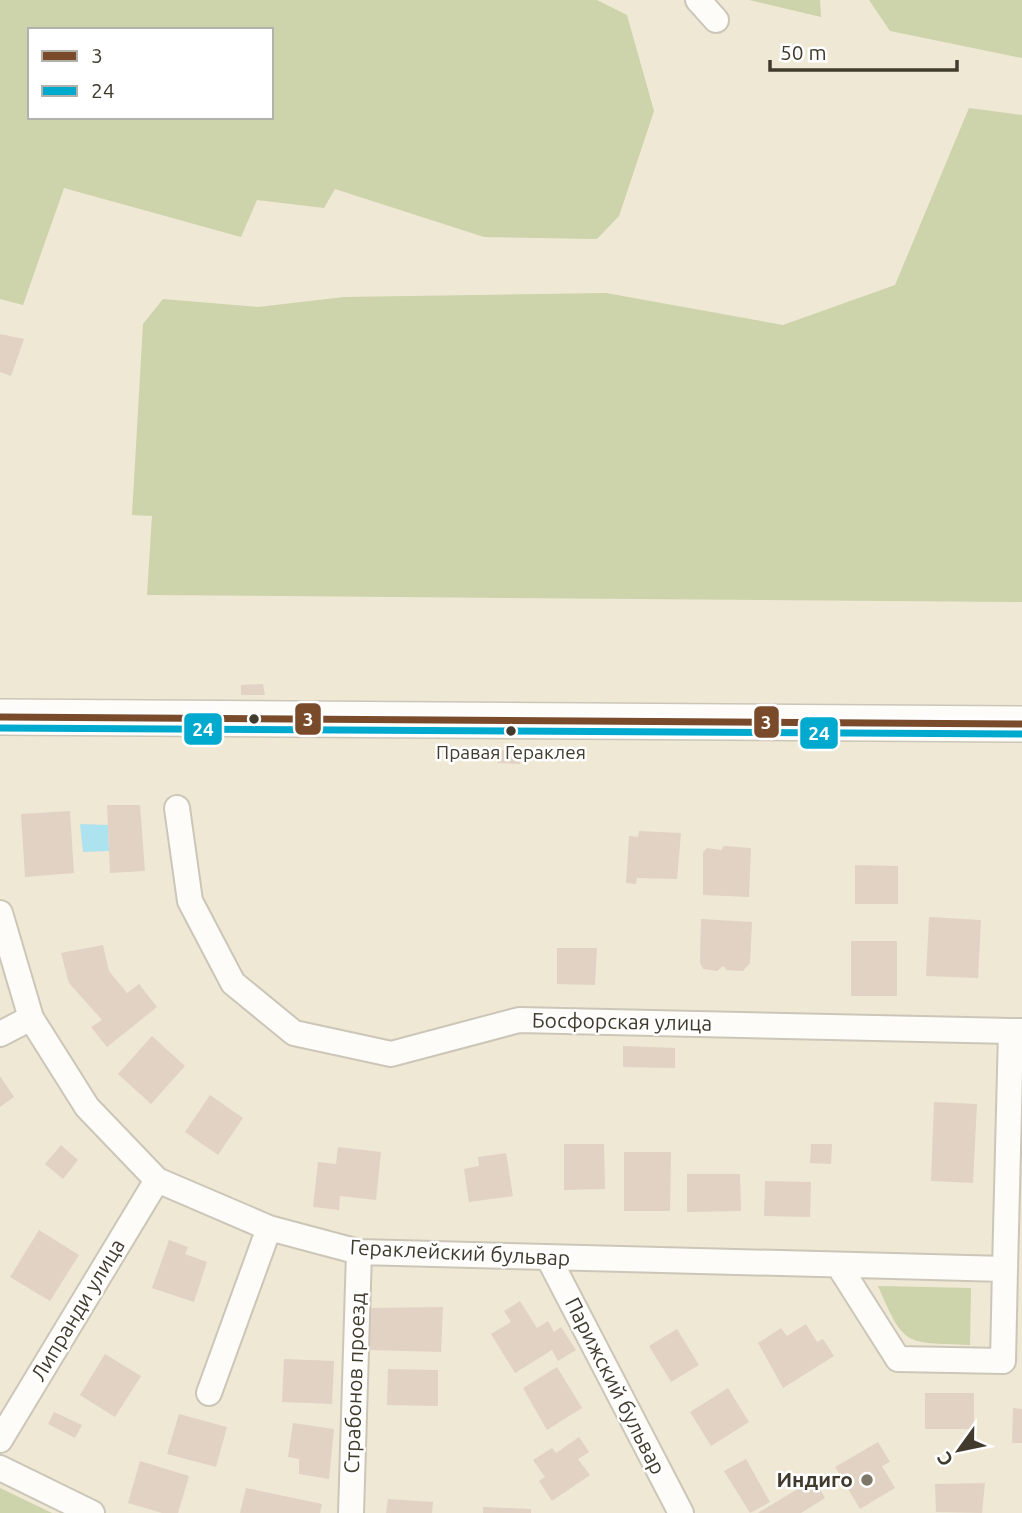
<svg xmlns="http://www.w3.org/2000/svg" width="1022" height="1513" font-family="Ubuntu,sans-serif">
  <rect width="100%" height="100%" fill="#efe8d5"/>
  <!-- green -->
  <path fill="#cdd3aa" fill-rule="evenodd" d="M 0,0 L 597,0 L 627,15 L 654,111 L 619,216 L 597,239 L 484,237 L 335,189 L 324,208 L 257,200 L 241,237 L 64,188 L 23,305 L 0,299 ZM 30,30 L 271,30 L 271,117 L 30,117 Z
    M 749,0 L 820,0 L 821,17 Z
    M 869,0 L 1022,0 L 1022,58 L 890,31 Z
    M 969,108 L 1022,115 L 1022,602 L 147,595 L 152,516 L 132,515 L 143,324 L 163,299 L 258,307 L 344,297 L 606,293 L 783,325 L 895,285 Z
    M 878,1286 L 971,1288 L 970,1345 C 904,1342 905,1348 878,1286 Z
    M 0,1488 L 52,1513 L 0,1513 Z"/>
  <!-- water -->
  <path fill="#ace3ef" d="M 80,824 L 108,825 L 109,851 L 83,852 Z"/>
  <!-- building -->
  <path fill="#e2d2c4" d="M 0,334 L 24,339 L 11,376 L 0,372 Z
    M 263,684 L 265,695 L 241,695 L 241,685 Z
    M 497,750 L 520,751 L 520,764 L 497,763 Z
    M 107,805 L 140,805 L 145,871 L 110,873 Z
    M 70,811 L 74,873 L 25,877 L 21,814 Z
    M 639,831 L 681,833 L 677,879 L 637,878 L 636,884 L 626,883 L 629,836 L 638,837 Z
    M 724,846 L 751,848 L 749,897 L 703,895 L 703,852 L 707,848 L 721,850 Z
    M 855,865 L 898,866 L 898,904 L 855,904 Z
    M 929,917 L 981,920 L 978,978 L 926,976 Z
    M 701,919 L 752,922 L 750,963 L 743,971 L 727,970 L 723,966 L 717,971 L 703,969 L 700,963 Z
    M 851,941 L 897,941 L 897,996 L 851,996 Z
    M 103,945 L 109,971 L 127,993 L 139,984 L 157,1007 L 107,1047 L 91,1027 L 102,1020 L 69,983 L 61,953 Z
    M 557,948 L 597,948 L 595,985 L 557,984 Z
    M 152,1036 L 185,1066 L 151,1104 L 118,1074 Z
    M 623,1046 L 675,1048 L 675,1068 L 623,1067 Z
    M 0,1076 L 14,1097 L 0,1107 Z
    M 210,1095 L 243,1118 L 218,1155 L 185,1132 Z
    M 934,1102 L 977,1104 L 973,1183 L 931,1181 Z
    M 564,1144 L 604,1144 L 605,1189 L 564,1190 Z
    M 811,1144 L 832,1144 L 831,1164 L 810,1163 Z
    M 61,1145 L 78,1160 L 63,1179 L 45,1164 Z
    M 338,1147 L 381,1152 L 376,1200 L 340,1196 L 339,1210 L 313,1207 L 318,1162 L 336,1164 Z
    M 624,1152 L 671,1152 L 670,1211 L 624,1211 Z
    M 506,1153 L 513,1196 L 469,1202 L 464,1169 L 479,1166 L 478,1157 Z
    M 687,1174 L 740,1174 L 741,1211 L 687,1212 Z
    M 765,1181 L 811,1182 L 810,1217 L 764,1216 Z
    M 39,1230 L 79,1255 L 50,1301 L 10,1277 Z
    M 169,1240 L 188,1247 L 185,1254 L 207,1262 L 194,1302 L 152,1288 Z
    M 520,1301 L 537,1328 L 548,1321 L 554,1332 L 561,1327 L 576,1350 L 558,1361 L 552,1350 L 515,1373 L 491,1334 L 511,1322 L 504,1311 Z
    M 443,1307 L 441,1352 L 370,1350 L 370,1308 Z
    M 806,1324 L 817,1342 L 823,1339 L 834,1356 L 783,1388 L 758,1343 L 781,1328 L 787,1336 Z
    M 677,1329 L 699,1365 L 671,1382 L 649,1346 Z
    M 105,1354 L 141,1376 L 115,1417 L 80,1395 Z
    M 284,1359 L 334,1361 L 332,1404 L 282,1402 Z
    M 557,1367 L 582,1408 L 547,1430 L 523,1388 Z
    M 388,1369 L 438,1370 L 438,1406 L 387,1405 Z
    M 728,1388 L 749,1422 L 711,1446 L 690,1412 Z
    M 925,1393 L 974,1393 L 974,1429 L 925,1429 Z
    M 1013,1408 L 1022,1409 L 1022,1443 L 1012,1443 Z
    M 54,1412 L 82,1425 L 75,1438 L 48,1424 Z
    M 179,1414 L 227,1427 L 216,1467 L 167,1454 Z
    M 293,1423 L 334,1429 L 329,1479 L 299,1474 L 299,1459 L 288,1457 Z
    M 579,1437 L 589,1452 L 578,1459 L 590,1475 L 552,1501 L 539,1481 L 545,1477 L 533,1460 L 552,1448 L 556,1453 Z
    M 878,1442 L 890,1462 L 882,1466 L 895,1488 L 860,1509 L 835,1467 Z
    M 746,1459 L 770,1502 L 750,1513 L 724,1471 Z
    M 140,1461 L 189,1476 L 178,1513 L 162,1513 L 128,1503 Z
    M 814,1479 L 825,1498 L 801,1513 L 758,1513 Z
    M 985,1483 L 982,1513 L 936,1512 L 935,1484 Z
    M 246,1488 L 322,1504 L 320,1513 L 240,1513 Z
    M 388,1499 L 433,1502 L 432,1513 L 386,1513 Z
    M 483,1507 L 531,1509 L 531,1513 L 483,1513 Z"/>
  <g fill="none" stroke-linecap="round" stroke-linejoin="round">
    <!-- street casing -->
    <g stroke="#ccc6b8" stroke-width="28">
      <path id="street" d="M 698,0 L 716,20
        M 177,808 L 190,901 L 233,983 L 294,1033 L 391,1054 L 519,1020 L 1011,1031
        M 0,913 L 31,1018 L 87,1107 L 157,1180 L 269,1228 L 359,1252 L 1005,1269 L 1003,1361 L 898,1359 L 839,1266
        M 0,1034 L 31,1018
        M 549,1259 L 681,1513
        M 1005,1269 L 1011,1031 L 1022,1031
        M 209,1393 L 269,1228
        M 0,1440 L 157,1180
        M 0,1468 L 92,1513
        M 351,1513 L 359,1252"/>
    </g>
    <!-- secondary casing -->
    <g stroke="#ccc6b8" stroke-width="38">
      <path id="secondary" d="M 0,717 L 1022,724"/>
    </g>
    <!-- street -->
    <use href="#street" stroke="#fdfcf9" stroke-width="24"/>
    <!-- secondary -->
    <use href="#secondary" stroke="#fdfcf9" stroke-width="35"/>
    <!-- bus-1 casing -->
    <g stroke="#fff" stroke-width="12">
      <path id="bus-1" d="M 0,717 L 1022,724"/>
    </g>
    <!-- bus-2 casing -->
    <g stroke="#fff" stroke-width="12">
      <path id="bus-2" d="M 0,728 L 1022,734"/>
    </g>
    <!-- bus-1 -->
    <use href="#bus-1" stroke="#7a4b2a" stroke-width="7"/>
    <!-- bus-2 -->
    <use href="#bus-2" stroke="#00a9ce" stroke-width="7"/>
  </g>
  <!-- markers -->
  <g fill="#413b2e" stroke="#fff" stroke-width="2.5">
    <circle cx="254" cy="719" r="6"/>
    <circle cx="511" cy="731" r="6"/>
  </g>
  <circle fill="#7e7868" stroke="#fff" stroke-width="2.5" cx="867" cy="1480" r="7"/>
  <g text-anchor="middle" stroke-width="5" stroke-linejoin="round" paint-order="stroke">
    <!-- bus labels -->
    <g font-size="19" fill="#413b2e" stroke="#fff">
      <text x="511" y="759">Правая Гераклея</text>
    </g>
    <!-- street labels -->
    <g font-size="21" fill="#413b2e" stroke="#fff">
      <text transform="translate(622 1022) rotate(1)" y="7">Босфорская улица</text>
      <text transform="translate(460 1253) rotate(3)" y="7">Гераклейский бульвар</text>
      <text transform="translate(78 1310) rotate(-59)" y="7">Липранди улица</text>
      <text transform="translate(355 1383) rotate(-88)" y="7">Страбонов проезд</text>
      <text transform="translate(615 1386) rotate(63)" y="7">Парижский бульвар</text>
    </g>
    <!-- poi labels -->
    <g font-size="21" font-weight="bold" fill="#413b2e" stroke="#fff" text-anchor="end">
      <text x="853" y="1487">Индиго</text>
    </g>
  </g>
  <g stroke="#fff" stroke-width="2.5">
    <rect x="294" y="702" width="28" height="34" rx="7" fill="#7a4b2a"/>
    <rect x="753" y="705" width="27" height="34" rx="7" fill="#7a4b2a"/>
    <rect x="183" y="712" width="40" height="34" rx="7" fill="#00a9ce"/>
    <rect x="799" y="716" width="40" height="34" rx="7" fill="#00a9ce"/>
  </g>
  <g font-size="19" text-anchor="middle" font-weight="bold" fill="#fff">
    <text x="308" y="726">3</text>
    <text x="766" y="729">3</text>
    <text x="203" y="736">24</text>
    <text x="819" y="740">24</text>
  </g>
  <!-- legend -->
  <rect x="28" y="28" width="245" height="91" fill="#ffffff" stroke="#b3b1ab" stroke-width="2"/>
  <rect x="42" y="51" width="35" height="10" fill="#7a4b2a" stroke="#b3b1ab" stroke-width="2"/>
  <text x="91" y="63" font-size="21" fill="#413b2e">3</text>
  <rect x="42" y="86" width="35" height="10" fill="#00a9ce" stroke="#b3b1ab" stroke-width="2"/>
  <text x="91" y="98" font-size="21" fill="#413b2e">24</text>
  <!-- north arrow -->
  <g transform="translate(959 1450) rotate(237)" stroke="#ffffff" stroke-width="5" paint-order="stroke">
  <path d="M0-5L12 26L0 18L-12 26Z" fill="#413b2e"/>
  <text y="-10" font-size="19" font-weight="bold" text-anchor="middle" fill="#413b2e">С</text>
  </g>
  <!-- scale -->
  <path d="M770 60v10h187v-10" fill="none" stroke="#413b2e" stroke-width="3.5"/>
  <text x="780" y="60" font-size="21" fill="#413b2e" stroke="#ffffff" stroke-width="5" paint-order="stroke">50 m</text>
</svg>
